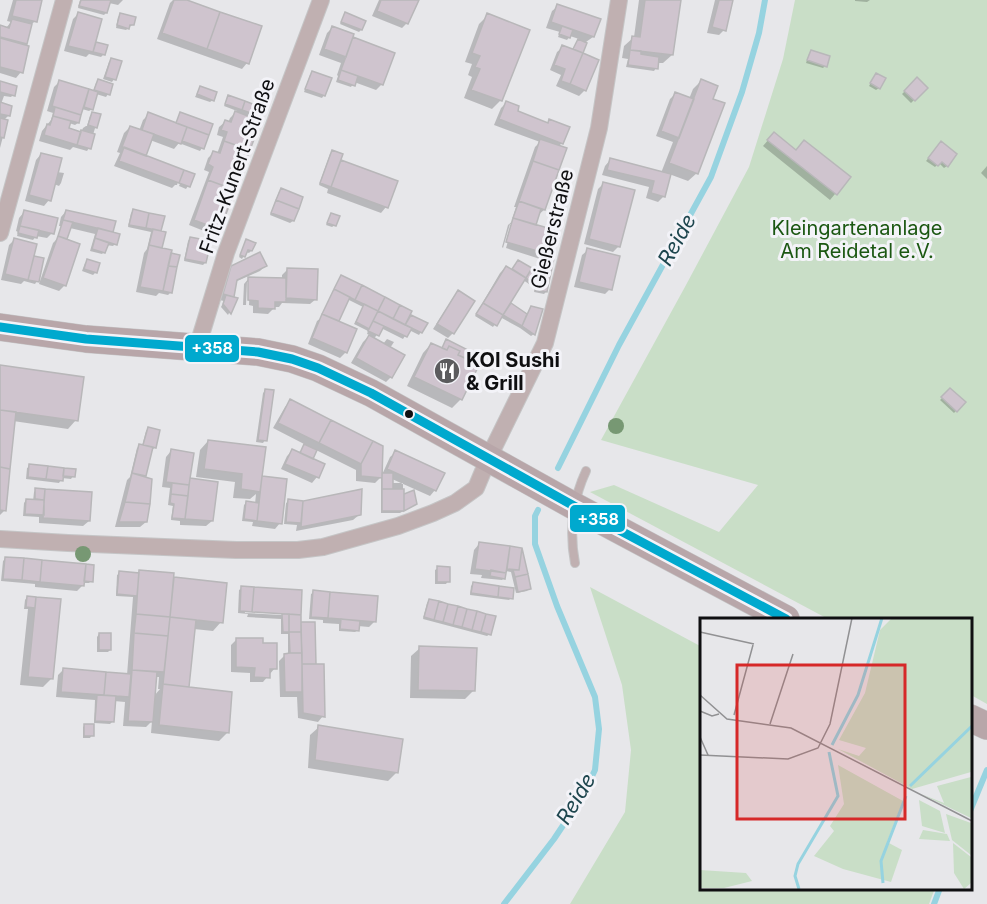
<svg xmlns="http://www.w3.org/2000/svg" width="987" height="904" font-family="Inter,sans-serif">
  <rect width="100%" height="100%" fill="#e7e7ea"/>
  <!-- green -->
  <path fill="#c9dec7" d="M 795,0 L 987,0 L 987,704 L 971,695 L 970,619 L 828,619 L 590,492 L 614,485 L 719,532 L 758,485 L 601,440 L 686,285 L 749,167 L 783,59 Z
    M 590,587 L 702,647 L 702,888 L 935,888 L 929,904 L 570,904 L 625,812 L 631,750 L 622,685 Z"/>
  <!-- shadow -->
  <path fill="#0003" fill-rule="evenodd" d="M 13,0 L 41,0 L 35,21 L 29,27 L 25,43 L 23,46 L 21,72 L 16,78 L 0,73 L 0,27 L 6,28 L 11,22 L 7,21 Z
    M 80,0 L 123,0 L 118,5 L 109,3 L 106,13 L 104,15 L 78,8 Z
    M 173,0 L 183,0 L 247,63 L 242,69 L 157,39 L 170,3 Z
    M 379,0 L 417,0 L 407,23 L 402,28 L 372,16 Z
    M 639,0 L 679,0 L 672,55 L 663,63 L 657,63 L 656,68 L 654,71 L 626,67 L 628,59 L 622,58 L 624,46 L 634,37 Z
    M 715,0 L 732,0 L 724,30 L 719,35 L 707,33 Z
    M 855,0 L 870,0 L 867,2 L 855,1 Z
    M 558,6 L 599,20 L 593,37 L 586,42 L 581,54 L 585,90 L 579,96 L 556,86 L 561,75 L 550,70 L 557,52 L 563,47 L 573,51 L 576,43 L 579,39 L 570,36 L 567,40 L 558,37 L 560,32 L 546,28 L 552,11 Z
    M 78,14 L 94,43 L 106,46 L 103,55 L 101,57 L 89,54 L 86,57 L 64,51 L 73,19 Z
    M 121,14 L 132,25 L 126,30 L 116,28 L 118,17 Z
    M 345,14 L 361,30 L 359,32 L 340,24 Z
    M 488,15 L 528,31 L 500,101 L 492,109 L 464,98 L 472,77 L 468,75 L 472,64 L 465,62 L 479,24 Z
    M 332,28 L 351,38 L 393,54 L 382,84 L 376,90 L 354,82 L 351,87 L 336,82 L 338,76 L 337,75 L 341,63 L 319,55 L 327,33 Z
    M 811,52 L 825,66 L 823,68 L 806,63 L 809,54 Z
    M 111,59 L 114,79 L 112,82 L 103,79 L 109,62 Z
    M 312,73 L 324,95 L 322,98 L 304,92 L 310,75 Z
    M 874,77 L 879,88 L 876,90 L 869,86 Z
    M 917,79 L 926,88 L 911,103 L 902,94 Z
    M 98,81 L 108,94 L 106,97 L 96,94 L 92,109 L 89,111 L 82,109 L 78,123 L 75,125 L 69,123 L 68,129 L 81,133 L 83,128 L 86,126 L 87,126 L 90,116 L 92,113 L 99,115 L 89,148 L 87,151 L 73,147 L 70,150 L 39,141 L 42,131 L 51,120 L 53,113 L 47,111 L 54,87 L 59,82 L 93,92 L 96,83 Z
    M 701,81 L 711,100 L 697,173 L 688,181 L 669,174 L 664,196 L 658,202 L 646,198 L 649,187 L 602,175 L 605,166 L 610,160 L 661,173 L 673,142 L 656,136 L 670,99 L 676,93 L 689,99 L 693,89 Z
    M 0,83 L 13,95 L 11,97 L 4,96 L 1,104 L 8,116 L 4,120 L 7,121 L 0,148 Z
    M 200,87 L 213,100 L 210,102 L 195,97 Z
    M 228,97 L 261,116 L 256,121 L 219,229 L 214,235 L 189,225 L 209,172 L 204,170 L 208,158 L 213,153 L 217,154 L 223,137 L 217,135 L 219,127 L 225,122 L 228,123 L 230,118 L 237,111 L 224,106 Z
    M 506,103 L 516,112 L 547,124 L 550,121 L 562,143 L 558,147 L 565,149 L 544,210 L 537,216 L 534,226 L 546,253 L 542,257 L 546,292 L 544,294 L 534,292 L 535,288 L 523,280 L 509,304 L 527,315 L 531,308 L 542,310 L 534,334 L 531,336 L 520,328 L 500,317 L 493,327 L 475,316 L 500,273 L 506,267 L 511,271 L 516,264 L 537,274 L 540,259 L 506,248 L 513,224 L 510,224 L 503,248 L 502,247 L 508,225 L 514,220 L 512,220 L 516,207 L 514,207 L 535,147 L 540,142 L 494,125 L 501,108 Z
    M 149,114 L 175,124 L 180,114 L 211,125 L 202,148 L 200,151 L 179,143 L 174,149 L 150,140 L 144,156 L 193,175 L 188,186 L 186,189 L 179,186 L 185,172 L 181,172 L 177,185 L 175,185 L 172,188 L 114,166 L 120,153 L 117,152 L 124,133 L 130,127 L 139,131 L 143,120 Z
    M 769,139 L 796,151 L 849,177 L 830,200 L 763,146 Z
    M 941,143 L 947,166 L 944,168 L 939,163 L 935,167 L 926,161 Z
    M 333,151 L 337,166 L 342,162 L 386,207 L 381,213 L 327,193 L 328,189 L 319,185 L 330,154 Z
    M 41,154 L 57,172 L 64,173 L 61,183 L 59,186 L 54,184 L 49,200 L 44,206 L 25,201 L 36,160 Z
    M 987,166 L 987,179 L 981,173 Z
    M 604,183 L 619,246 L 613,252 L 584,244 L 598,189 Z
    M 281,190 L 293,221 L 290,223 L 270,215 L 279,192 Z
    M 66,211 L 112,231 L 110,233 L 115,244 L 113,246 L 106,245 L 104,252 L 102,254 L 90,251 L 95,234 L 70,228 L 65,240 L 65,285 L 59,291 L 39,284 L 53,243 L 57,239 L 61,226 L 59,226 L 61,217 Z
    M 133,211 L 160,232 L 160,249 L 171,292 L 168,295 L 159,293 L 156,296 L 136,292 L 144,253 L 147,249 L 151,232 L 128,227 L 131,213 Z
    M 24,212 L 52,233 L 47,238 L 36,236 L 33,240 L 17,236 L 18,232 L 16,231 L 19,218 Z
    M 331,215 L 335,225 L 332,227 L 326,225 Z
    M 190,238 L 205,263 L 203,265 L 184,261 L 188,241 Z
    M 14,240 L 32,257 L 37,281 L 35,284 L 24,281 L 21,284 L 1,280 L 9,245 Z
    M 247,241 L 251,251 L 249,253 L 246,252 L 242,259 L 239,257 Z
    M 588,250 L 610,289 L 605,294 L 574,287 L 582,255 Z
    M 87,261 L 96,272 L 93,275 L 82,271 L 85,263 Z
    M 265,266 L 260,271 L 235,282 L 232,298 L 236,299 L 228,315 L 221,307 L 224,301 L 219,300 L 225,273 L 231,267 Z
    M 287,270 L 316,299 L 310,304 L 282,303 L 279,307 L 274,307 L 274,308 L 268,314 L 253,313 L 253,306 L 249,305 L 250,282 L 247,282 L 246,305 L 243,305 L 244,284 L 249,278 L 282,279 L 282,275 Z
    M 341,277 L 426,324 L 419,335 L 409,330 L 403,339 L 381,328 L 374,339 L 383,344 L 387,339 L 394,342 L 390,348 L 391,377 L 386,382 L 351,363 L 363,342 L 370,335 L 367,334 L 368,331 L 354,324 L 363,307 L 347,299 L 337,322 L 346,352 L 340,358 L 308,344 L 317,321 L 321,318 L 339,279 Z
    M 458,292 L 453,333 L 448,338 L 433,329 L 453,298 Z
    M 446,341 L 481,358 L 461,399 L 452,408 L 407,386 L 423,353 L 431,344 L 441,349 Z
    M 0,367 L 76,420 L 68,429 L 13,421 L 5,510 L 0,515 Z
    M 950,390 L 964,402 L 954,413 L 940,400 Z
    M 265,391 L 265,440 L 263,443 L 256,442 L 263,393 Z
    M 290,401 L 381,477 L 390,457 L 396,452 L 435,490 L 430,496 L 392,479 L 392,483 L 403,483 L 403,496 L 416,504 L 400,513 L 381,513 L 381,477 L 375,483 L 356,481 L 356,470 L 316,450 L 311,459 L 317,477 L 312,483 L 281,469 L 287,456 L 292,451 L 300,454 L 306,445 L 273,428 L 285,407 Z
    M 148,428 L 155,447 L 152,450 L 144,476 L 142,478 L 146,522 L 140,527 L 115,527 L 127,480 L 130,477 L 137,448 L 140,446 L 142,446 L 146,431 Z
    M 208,441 L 261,477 L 280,523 L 275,529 L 252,526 L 253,522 L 242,521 L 244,505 L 246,503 L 255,504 L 256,494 L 250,499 L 233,498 L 235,482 L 196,477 L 200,450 Z
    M 171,451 L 188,480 L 217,484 L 212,521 L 206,526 L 180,525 L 180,521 L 171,520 L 173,506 L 168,505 L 170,488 L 162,487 L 166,457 Z
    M 30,466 L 73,476 L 71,479 L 62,478 L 59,483 L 26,479 L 27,468 Z
    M 36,490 L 90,493 L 89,521 L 83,526 L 39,523 L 39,517 L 23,516 L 24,503 L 26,500 L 33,501 L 34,492 Z
    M 289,501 L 304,502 L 359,515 L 353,520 L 296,531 L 297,525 L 284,524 L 286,503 Z
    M 479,544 L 520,549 L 529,588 L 527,591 L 516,593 L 511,572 L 505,571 L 504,578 L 502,580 L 481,578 L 482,575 L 470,574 L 474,550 ZM 508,548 L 511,548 L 509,562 L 506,562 Z
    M 6,558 L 91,581 L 89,583 L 82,583 L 82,586 L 77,591 L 35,587 L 35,584 L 1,581 L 3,561 Z
    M 438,568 L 448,581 L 446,584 L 435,584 L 435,570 Z
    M 140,572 L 172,582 L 174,579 L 221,622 L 213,631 L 194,629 L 187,688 L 228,732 L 219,741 L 151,733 L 152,721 L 146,727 L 123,726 L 125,702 L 114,701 L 113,721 L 110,724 L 94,723 L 95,700 L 56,697 L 58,675 L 63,670 L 127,675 L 133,597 L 116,596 L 117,575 L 120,573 L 138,574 ZM 155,677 L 159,677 L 158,689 L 160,689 L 154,696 Z
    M 473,584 L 511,598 L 509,600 L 470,595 L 471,586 Z
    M 242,588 L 245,613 L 299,616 L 300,626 L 302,624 L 314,666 L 323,716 L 318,722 L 298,718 L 297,697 L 280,697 L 279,661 L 285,655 L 288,655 L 288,634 L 281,634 L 281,619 L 247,617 L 248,614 L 238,613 L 239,590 Z
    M 314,592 L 375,621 L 369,627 L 358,626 L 358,630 L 355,632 L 339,631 L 339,624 L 323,623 L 323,620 L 309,619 L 311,594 Z
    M 27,597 L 59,600 L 51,679 L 43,687 L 20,685 L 28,609 L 24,609 L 25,600 Z
    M 429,600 L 490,634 L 487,636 L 423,619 L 427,603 Z
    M 99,634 L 110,650 L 108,652 L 97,652 L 97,637 Z
    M 237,639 L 275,668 L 263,682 L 250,682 L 250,673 L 231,672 L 231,645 Z
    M 420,648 L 474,690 L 465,699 L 410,698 L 411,656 Z
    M 85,725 L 92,735 L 90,738 L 83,738 L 83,727 Z
    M 319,727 L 397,772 L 388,781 L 308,768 L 310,735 Z"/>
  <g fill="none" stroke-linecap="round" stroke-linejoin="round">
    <!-- stream -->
    <path stroke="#96d3e0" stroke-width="6" d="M 558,468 L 619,345 L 711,177 L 742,92 L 759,33 L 765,0
      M 970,811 L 987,770
      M 504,904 L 554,839 L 582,797 L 595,770 L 599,729 L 595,697 L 557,606 L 535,544 L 535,516 L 538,510
      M 934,904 L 940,888"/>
  </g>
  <!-- building -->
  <path fill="#cfc4ce" stroke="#b8b7b9" stroke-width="1.5" d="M 16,0 L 42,0 L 37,22 L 12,16 Z
    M 81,0 L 111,0 L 107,13 L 79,6 Z
    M 174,0 L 187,0 L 220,12 L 207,49 L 162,33 Z
    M 381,0 L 419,0 L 408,24 L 377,11 Z
    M 645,0 L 681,0 L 673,55 L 630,50 L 632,36 L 640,37 Z
    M 719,0 L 733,0 L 726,31 L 712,27 Z
    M 557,4 L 601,19 L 594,37 L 551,22 Z
    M 78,12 L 102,19 L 93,52 L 68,46 Z
    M 220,12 L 262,26 L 249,64 L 207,49 Z
    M 345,12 L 366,21 L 362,30 L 341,22 Z
    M 120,13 L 136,17 L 134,25 L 130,25 L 129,29 L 117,25 Z
    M 487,13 L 530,30 L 502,101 L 471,90 L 480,69 L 475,67 L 480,56 L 472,53 Z
    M 12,19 L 32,24 L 27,44 L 0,37 L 0,25 L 9,28 Z
    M 332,26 L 354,34 L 346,57 L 324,49 Z
    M 562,26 L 573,30 L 570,38 L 559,34 Z
    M 353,37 L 395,53 L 383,85 L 341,70 Z
    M 0,38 L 29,46 L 23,73 L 0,67 Z
    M 578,39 L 587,43 L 583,53 L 573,49 Z
    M 96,42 L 108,45 L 105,55 L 93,52 Z
    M 562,45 L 583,53 L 570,84 L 561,81 L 565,69 L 554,65 Z
    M 630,50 L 641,51 L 641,54 L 659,57 L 658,69 L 628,65 Z
    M 811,50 L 830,56 L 827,67 L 807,60 Z
    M 583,53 L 599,60 L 586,91 L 570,84 Z
    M 111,58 L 122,61 L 116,80 L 105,77 Z
    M 341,70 L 358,76 L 355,86 L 338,80 Z
    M 312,71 L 332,78 L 325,96 L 305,89 Z
    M 876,73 L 886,78 L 880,89 L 870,83 Z
    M 917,77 L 928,88 L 915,101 L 904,91 Z
    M 98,79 L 113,84 L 110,95 L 94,90 Z
    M 701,79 L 718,86 L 713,99 L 725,103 L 698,174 L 669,163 Z
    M 59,80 L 89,89 L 81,115 L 52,106 Z
    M 0,81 L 17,86 L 15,96 L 0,92 Z
    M 200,86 L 217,92 L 214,101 L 197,94 Z
    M 89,89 L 98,92 L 93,110 L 84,107 Z
    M 675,92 L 694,99 L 679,138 L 661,131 Z
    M 228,95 L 245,101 L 242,110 L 225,104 Z
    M 245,101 L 265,109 L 262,117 L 242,110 Z
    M 506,101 L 519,106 L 518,111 L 548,123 L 549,119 L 570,127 L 563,144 L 499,119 Z
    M 0,102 L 12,106 L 10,116 L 0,114 Z
    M 55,107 L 81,115 L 79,123 L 53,116 Z
    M 235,111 L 261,121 L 250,150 L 224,141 L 227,132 L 221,130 L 225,120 L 231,122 Z
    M 92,112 L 101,114 L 97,128 L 88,125 Z
    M 148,112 L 187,127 L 181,144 L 142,130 Z
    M 180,112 L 213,124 L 209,135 L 176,123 Z
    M 53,116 L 71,121 L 69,128 L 81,132 L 77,145 L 44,135 L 47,124 L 50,125 Z
    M 0,118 L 8,120 L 4,138 L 0,137 Z
    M 130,126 L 154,134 L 146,156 L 122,147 Z
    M 187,127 L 209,135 L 204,149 L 182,141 Z
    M 81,130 L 95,134 L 91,149 L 77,145 Z
    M 774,132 L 796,150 L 804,140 L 851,177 L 837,195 L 767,140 Z
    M 540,139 L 567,148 L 559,170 L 533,161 Z
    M 224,141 L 250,150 L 235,190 L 208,180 L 213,167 L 208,164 L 213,151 L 220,153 Z
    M 941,141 L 957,154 L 948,167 L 942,162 L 938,166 L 928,158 Z
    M 124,147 L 184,170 L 179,183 L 119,161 Z
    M 332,150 L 343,154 L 331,187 L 320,183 Z
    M 41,153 L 62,158 L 51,201 L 29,195 Z
    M 610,158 L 671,174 L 665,197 L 651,193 L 654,181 L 607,170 Z
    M 341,160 L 398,181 L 388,208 L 331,187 Z
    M 533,161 L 559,170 L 545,210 L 519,201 Z
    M 184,170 L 195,174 L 190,187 L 179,183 Z
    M 208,180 L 235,190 L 220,230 L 194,220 Z
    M 603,182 L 635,190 L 620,247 L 589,239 Z
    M 281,188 L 303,197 L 299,209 L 276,200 Z
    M 276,200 L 299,209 L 294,221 L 271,213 Z
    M 519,201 L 541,209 L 536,225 L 513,218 Z
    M 133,209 L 149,213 L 146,228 L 129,225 Z
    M 24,210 L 58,218 L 54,234 L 20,226 Z
    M 66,210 L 116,221 L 113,232 L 63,220 Z
    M 149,213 L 165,216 L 161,231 L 146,228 Z
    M 331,213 L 340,216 L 336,226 L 327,223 Z
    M 513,218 L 555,230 L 548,254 L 506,242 Z
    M 63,220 L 73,222 L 67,239 L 58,236 Z
    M 20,226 L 39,230 L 37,238 L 18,233 Z
    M 98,228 L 120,234 L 117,245 L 95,238 Z
    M 153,229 L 166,232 L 162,248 L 149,245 Z
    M 58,236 L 80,244 L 66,286 L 43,278 Z
    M 190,237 L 211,241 L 206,263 L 185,259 Z
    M 14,238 L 37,244 L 28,280 L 5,274 Z
    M 95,238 L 109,243 L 105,253 L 92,249 Z
    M 246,239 L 256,243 L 252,251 L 248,250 L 245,257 L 240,255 Z
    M 149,245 L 172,250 L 163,291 L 140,287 Z
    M 587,248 L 620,256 L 612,290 L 579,282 Z
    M 260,252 L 267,266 L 237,280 L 234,297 L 223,294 L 231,266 Z
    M 171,253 L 180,255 L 177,267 L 168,266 Z
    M 34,256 L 44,258 L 39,282 L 28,280 Z
    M 542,256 L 554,258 L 547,292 L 535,290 Z
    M 87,259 L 100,263 L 97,273 L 84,269 Z
    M 518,260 L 532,268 L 526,278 L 512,269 Z
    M 168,266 L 177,267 L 172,293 L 163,291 Z
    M 506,266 L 526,278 L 503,315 L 483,303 Z
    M 287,268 L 318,269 L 317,300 L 286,298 Z
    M 532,268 L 539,273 L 536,285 L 526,278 Z
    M 341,275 L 362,285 L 355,300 L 334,289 Z
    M 248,277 L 286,278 L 286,302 L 275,302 L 275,309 L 258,308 L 258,301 L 248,300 Z
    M 362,285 L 385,297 L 378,311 L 355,300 Z
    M 334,289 L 350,297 L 339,321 L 322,314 Z
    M 458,290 L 475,301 L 454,334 L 437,324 Z
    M 226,295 L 238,298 L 231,314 L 223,304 Z
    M 385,297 L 400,305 L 393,319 L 378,311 Z
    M 483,303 L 503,315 L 497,326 L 476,314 Z
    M 511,303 L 527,314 L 522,326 L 503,315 Z
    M 364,304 L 378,311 L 369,329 L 356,322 Z
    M 400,305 L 412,311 L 405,325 L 393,319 Z
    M 531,306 L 543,309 L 535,335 L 522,326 Z
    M 378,311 L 412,328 L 407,337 L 373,321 Z
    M 322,314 L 357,329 L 347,353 L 312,338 Z
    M 411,315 L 428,323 L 422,333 L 405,325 Z
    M 373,321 L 384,326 L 379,336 L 368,331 Z
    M 369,335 L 405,355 L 392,378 L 356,358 Z
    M 446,339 L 468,350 L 465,358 L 458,355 L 460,351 L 449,346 L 447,350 L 442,348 Z
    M 431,343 L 447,350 L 449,346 L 460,351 L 458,355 L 479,365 L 462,400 L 414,377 Z
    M 468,350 L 483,357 L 479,365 L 465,358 Z
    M 0,365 L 84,377 L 78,421 L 0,410 Z
    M 950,388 L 966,402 L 957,412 L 941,397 Z
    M 265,389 L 274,390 L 267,441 L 258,440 Z
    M 290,399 L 331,420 L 319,443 L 278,423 Z
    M 0,410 L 16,412 L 10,469 L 0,467 Z
    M 331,420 L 373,441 L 361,464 L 319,443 Z
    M 148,427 L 160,430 L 156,448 L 143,445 Z
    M 208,440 L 266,447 L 260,492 L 241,489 L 242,474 L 204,469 Z
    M 373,441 L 383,446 L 382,478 L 361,476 L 361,464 Z
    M 139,444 L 153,447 L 146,476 L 132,473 Z
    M 304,444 L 317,450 L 313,459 L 300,453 Z
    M 171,449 L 194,453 L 189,485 L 166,482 Z
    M 292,449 L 325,464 L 319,478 L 285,464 Z
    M 395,450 L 445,473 L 436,491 L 387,469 Z
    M 29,464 L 48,466 L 46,479 L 28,477 Z
    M 48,466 L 64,468 L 63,481 L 46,479 Z
    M 0,467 L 10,469 L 6,511 L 0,510 Z
    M 64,468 L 76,469 L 75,477 L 63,476 Z
    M 132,473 L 152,479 L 150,504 L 125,502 Z
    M 382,473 L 393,473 L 393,489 L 382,489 Z
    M 262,476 L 287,479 L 282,524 L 257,521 Z
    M 190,478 L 218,482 L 213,521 L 185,519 Z
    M 172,483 L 189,485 L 188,496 L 171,494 Z
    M 35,488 L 45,489 L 44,500 L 35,499 Z
    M 45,489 L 92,492 L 90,521 L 43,518 Z
    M 362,489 L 361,515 L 301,527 L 303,501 Z
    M 382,489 L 404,489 L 404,511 L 382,511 Z
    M 414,490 L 417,504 L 404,511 L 404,494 Z
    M 171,494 L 188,496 L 185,519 L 172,518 L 174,504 L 170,503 Z
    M 26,499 L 44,500 L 44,515 L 25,514 Z
    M 288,499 L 303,501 L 301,523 L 286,522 Z
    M 246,501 L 259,503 L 257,521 L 244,519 Z
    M 125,502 L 150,504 L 147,522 L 119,522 Z
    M 479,542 L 510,546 L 506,573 L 475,569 Z
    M 510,546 L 522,548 L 519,570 L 507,569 Z
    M 522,548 L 528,574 L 515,577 L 513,570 L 519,570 Z
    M 5,557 L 24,558 L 22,580 L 3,579 Z
    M 24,558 L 42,560 L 40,582 L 22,580 Z
    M 42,560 L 86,564 L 84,586 L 40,582 Z
    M 86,564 L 94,565 L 93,582 L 84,581 Z
    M 437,566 L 450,567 L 450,582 L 437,582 Z
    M 139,570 L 174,573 L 170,617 L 136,614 Z
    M 491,570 L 506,573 L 505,579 L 490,576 Z
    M 119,571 L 139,573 L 137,596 L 117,594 Z
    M 528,574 L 531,589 L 518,592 L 515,577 Z
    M 174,577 L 227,583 L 223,623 L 170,617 Z
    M 473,582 L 499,586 L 498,597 L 471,593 Z
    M 241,586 L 254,587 L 252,612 L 240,611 Z
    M 499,586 L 514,588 L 513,599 L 498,597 Z
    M 254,587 L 302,590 L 301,615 L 252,612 Z
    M 313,590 L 330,592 L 328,618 L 311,617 Z
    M 330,592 L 378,596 L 376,622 L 328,618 Z
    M 27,596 L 36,597 L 35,608 L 26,607 Z
    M 36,597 L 61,599 L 53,679 L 28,677 Z
    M 429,599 L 439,601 L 434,620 L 424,617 Z
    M 439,601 L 448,604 L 443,622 L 434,620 Z
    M 448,604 L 458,606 L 453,625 L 443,622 Z
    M 458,606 L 467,609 L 462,627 L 453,625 Z
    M 467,609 L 477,611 L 472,630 L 462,627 Z
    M 477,611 L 486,614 L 481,632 L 472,630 Z
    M 136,614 L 170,617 L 168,636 L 134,633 Z
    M 282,614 L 289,614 L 289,632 L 283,632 Z
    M 289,614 L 301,615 L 301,632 L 289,632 Z
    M 486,614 L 496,616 L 491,635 L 481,632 Z
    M 170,617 L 196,620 L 189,687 L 163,684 Z
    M 341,619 L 360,621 L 359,631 L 340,629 Z
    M 301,622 L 315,622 L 316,664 L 302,664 Z
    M 289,632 L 301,632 L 302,653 L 290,653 Z
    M 99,633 L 111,633 L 111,650 L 99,650 Z
    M 134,633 L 168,636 L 164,672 L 132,670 Z
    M 236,638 L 263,638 L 263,643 L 277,643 L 277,669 L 270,669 L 270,678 L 254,677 L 255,668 L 236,667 Z
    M 419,646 L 477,648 L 475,691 L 418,690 Z
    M 290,653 L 302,653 L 302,692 L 285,692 L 284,654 Z
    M 302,664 L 324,664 L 325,717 L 303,713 Z
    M 63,668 L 106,672 L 104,695 L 61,692 Z
    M 132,670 L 157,672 L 153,722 L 128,721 Z
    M 106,672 L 131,674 L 129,697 L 104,695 Z
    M 163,684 L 232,692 L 229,733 L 159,725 Z
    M 97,695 L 116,696 L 114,722 L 95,721 Z
    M 84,724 L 94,724 L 94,736 L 84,736 Z
    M 318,725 L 403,739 L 398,773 L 315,760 Z"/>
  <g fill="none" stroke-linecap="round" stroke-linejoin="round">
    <!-- lane casing -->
    <g stroke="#c5c5c6" stroke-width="10">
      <path id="lane" d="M 575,563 C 569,531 573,499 586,471"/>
    </g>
    <!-- street casing -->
    <g stroke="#c5c5c6" stroke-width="18">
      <path id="street" d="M 0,233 L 64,0
        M 197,348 L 226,253 L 321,0
        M 0,539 L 68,543 L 236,550 L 298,550 L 323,547 L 398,526 L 433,513 L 455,503 L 476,488 L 489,457 L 545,343 L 599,128 L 619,0"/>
    </g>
    <!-- primary casing -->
    <g stroke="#c5c5c6" stroke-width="28">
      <path id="primary" d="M 0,327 L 86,339 L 258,352 L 292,359 L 318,368 L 371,393 L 574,506 L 786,619
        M 970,718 L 987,726"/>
    </g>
    <!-- lane -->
    <use href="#lane" stroke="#c0b0b1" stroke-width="8"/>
    <!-- street -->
    <use href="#street" stroke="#c0b0b1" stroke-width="16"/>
    <!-- primary -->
    <use href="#primary" stroke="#b8a6a9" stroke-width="27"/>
    <!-- bus-1 casing -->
    <g stroke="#f3f3f8" stroke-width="14">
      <path id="bus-1" d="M 0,327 L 86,339 L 258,352 L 292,359 L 318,368 L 371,393 L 574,506 L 786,619"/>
    </g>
    <!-- bus-1 -->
    <use href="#bus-1" stroke="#00a9ce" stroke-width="9"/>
  </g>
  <!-- trees -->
  <g fill="#779873">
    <circle cx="616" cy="426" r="8"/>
    <circle cx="83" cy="554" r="8"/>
  </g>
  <!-- icons -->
  <defs>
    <g id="restaurant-disc" transform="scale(1.35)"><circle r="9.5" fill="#5b5b5d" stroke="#f3f3f8"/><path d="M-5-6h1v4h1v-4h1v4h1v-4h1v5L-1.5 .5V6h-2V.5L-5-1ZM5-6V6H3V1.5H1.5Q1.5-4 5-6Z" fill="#fff"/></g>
  </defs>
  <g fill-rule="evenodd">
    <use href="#restaurant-disc" x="447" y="371"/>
  </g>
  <!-- markers -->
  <circle fill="#0f0f11" stroke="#f3f3f8" stroke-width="2" cx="409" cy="414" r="5"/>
  <g text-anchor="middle" stroke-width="6" stroke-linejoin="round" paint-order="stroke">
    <!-- street labels -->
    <g font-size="20" fill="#0f0f11" stroke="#f3f3f8">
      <text transform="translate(237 166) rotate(-70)" y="7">Fritz-Kunert-Straße</text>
      <text transform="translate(552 229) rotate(-76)" y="7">Gießerstraße</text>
    </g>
    <!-- park labels -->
    <g font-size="20" fill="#1b5712" stroke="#f3f3f8">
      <text x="857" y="235">Kleingartenanlage<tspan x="857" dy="23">Am Reidetal e.V.</tspan></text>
    </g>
    <!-- poi labels -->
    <g font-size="20" font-weight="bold" fill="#0f0f11" stroke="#f3f3f8" text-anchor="start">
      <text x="466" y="367">KOI Sushi<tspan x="466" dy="23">&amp; Grill</tspan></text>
    </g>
    <!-- water labels -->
    <g font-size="21" font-style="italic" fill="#1e464e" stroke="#f3f3f8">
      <text transform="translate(677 240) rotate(-61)" y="7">Reide</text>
      <text transform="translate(576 799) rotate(-59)" y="7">Reide</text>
    </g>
  </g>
  <!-- overview -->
  <g transform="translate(700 618)">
    <rect width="272" height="272" fill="#e7e7ea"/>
    <path d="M 192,0 L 271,0 L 271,154 L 212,171 L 138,131 L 159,138 L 166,130 L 139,122 L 165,75 L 180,12 ZM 138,147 L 203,183 L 187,224 L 202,232 L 191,264 L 143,251 L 114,238 L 134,213 L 130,208 L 144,186 ZM 271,159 L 271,200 L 221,176 L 244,185 L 237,168 ZM 219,182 L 240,193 L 245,215 L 222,208 ZM 246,196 L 271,205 L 271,237 L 252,222 ZM 223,212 L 247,216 L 250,223 L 219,221 ZM 253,225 L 271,239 L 271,265 L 264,271 L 254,255 ZM 0,252 L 46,255 L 52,263 L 24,270 L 0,270 Z" fill="#c9dec7"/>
    <path fill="none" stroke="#96d3e0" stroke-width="3" d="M 132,127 L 158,77 L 182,0M 210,168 L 272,108M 183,265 L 181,243 L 206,178M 99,271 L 95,258 L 98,246 L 138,178 L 129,134"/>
    <path fill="none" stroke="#919193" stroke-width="1.5" d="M 0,14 L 54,26M 0,77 L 27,101 L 91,110 L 272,203M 0,93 L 12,98 L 19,96M 34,97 L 53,27M 70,106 L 93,36M 0,119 L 8,137M 0,137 L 88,141 L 118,130 L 130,106 L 152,0"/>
    <path fill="#d62828" fill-opacity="0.15" stroke="#d62828" stroke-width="3" d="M 37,47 L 205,47 L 205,201 L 37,201 Z"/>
    <rect width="272" height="272" fill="none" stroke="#0f0f11" stroke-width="3"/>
  </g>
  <g stroke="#f3f3f8" stroke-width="2">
    <rect x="184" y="334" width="56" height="29" rx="6" fill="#00a9ce"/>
    <rect x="569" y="504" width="57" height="29" rx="6" fill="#00a9ce"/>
  </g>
  <g font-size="16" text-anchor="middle" font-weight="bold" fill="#fff">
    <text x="212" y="354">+358</text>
    <text x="598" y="525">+358</text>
  </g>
</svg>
